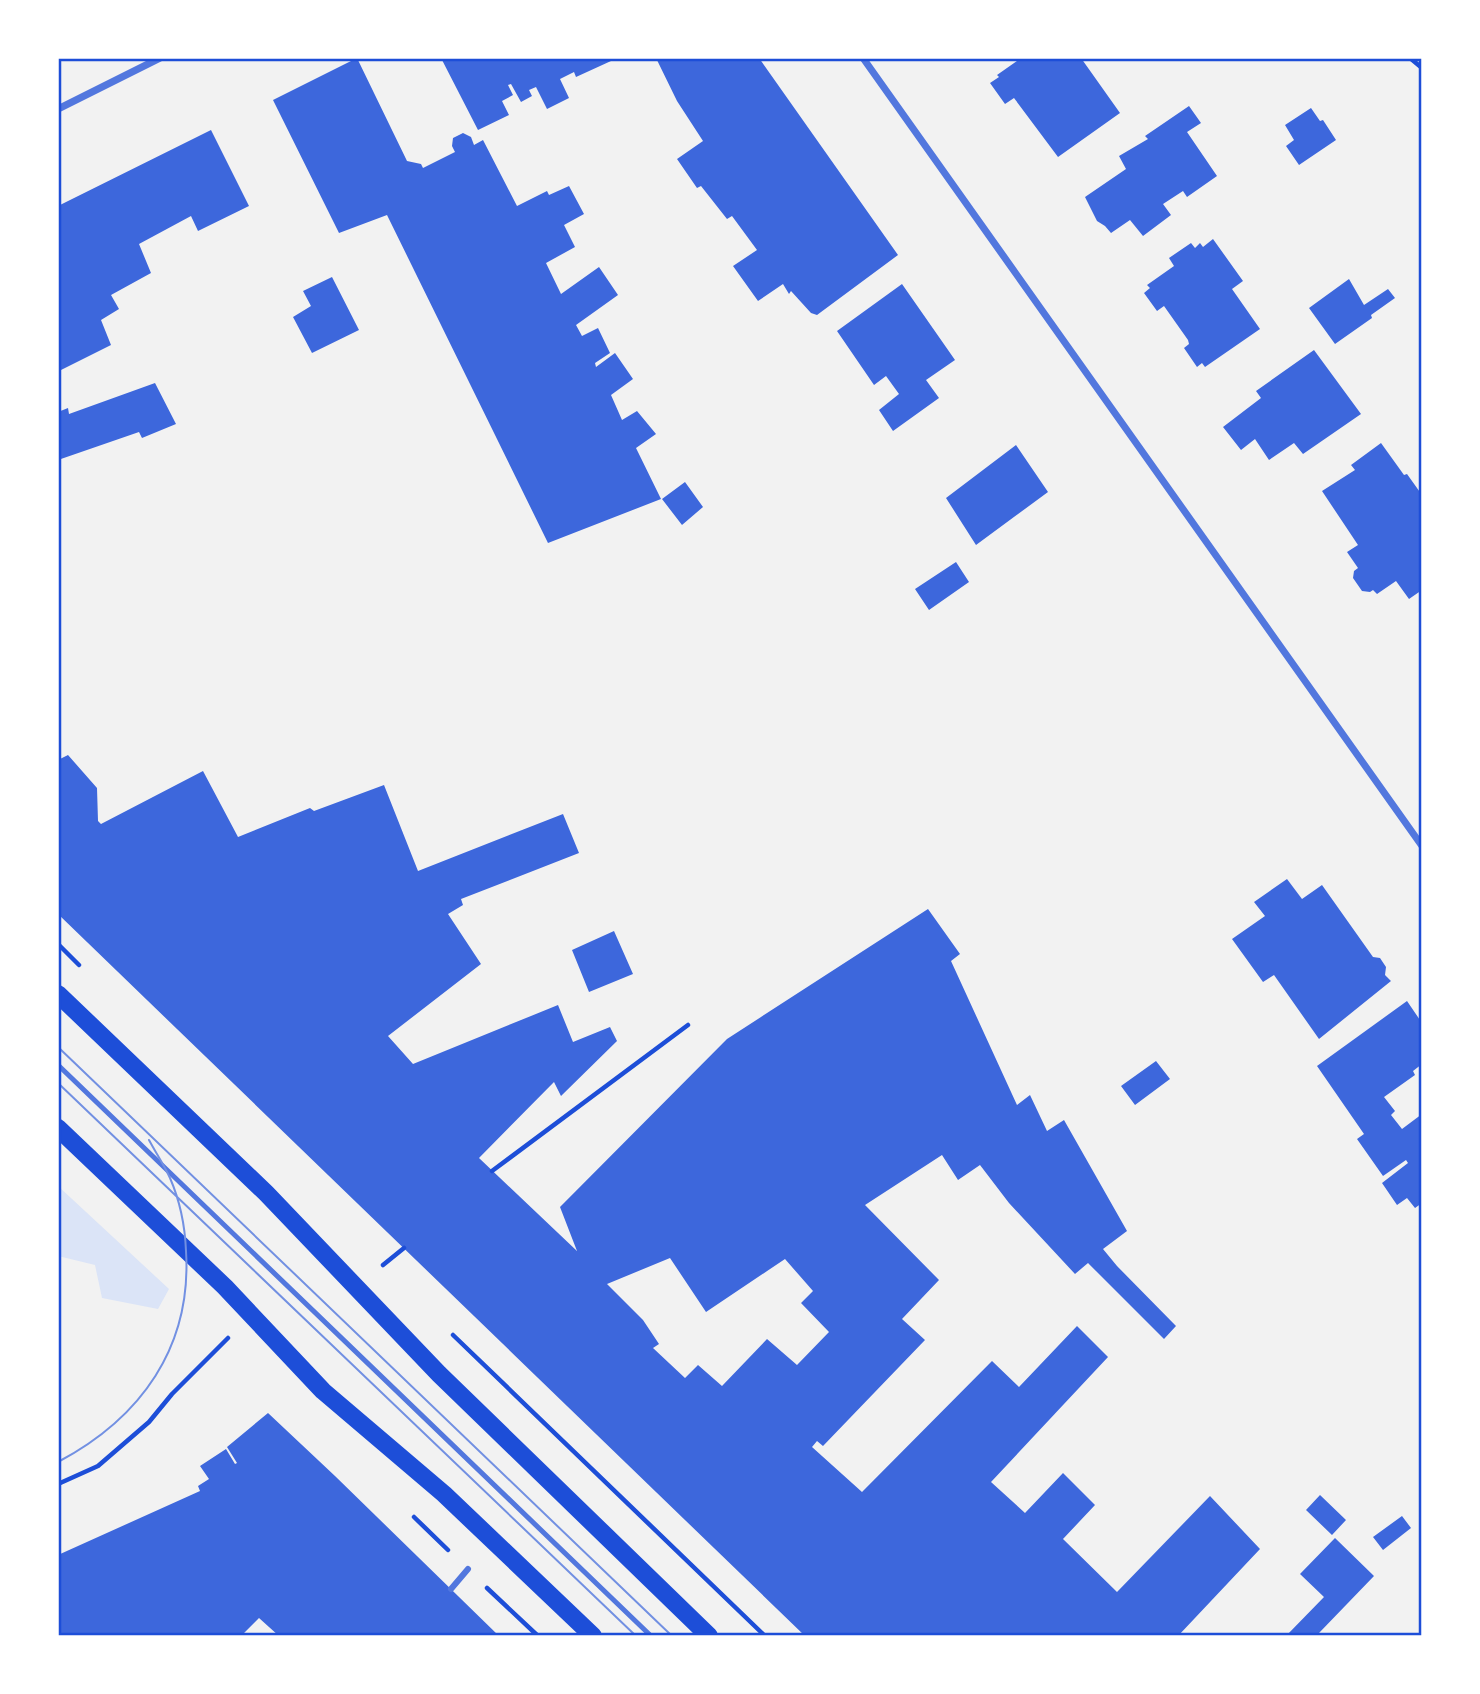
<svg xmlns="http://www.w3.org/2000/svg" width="1480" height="1694" font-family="Helvetica,sans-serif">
  <rect width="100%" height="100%" fill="#f2f2f2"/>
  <!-- green -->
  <path fill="#dbe4f7" d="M 58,1186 L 169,1289 L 158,1309 L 102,1298 L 95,1265 L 58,1256 Z"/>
  <!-- building -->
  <path fill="#3d67dc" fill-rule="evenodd" d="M 357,58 L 407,161 L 421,164 L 423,168 L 455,152 L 452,146 L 453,138 L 463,133 L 471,137 L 474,145 L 483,140 L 517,206 L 547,191 L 549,195 L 569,186 L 584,214 L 564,225 L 575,247 L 546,263 L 561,294 L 599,267 L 618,295 L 576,325 L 582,336 L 598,328 L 610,353 L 595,363 L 596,367 L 615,353 L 633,379 L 611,395 L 622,420 L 637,411 L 656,434 L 636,448 L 661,499 L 548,543 L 387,215 L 339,233 L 273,100 Z
    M 441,58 L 610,58 L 611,61 L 576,77 L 574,72 L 560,79 L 569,98 L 547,109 L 536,87 L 529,90 L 532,96 L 521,102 L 511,84 L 508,85 L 513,95 L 502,101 L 509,115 L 478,130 Z
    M 656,58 L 759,58 L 898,255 L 817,315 L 811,313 L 791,291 L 789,294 L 783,284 L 758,301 L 733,266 L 757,250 L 732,216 L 727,219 L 701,186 L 697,188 L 677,159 L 703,141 L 677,101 Z
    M 1021,58 L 1081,58 L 1120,113 L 1058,157 L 1014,98 L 1005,104 L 990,83 L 999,77 L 997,75 Z
    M 1189,106 L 1201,123 L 1187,132 L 1217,176 L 1187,197 L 1183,191 L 1163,204 L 1171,215 L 1143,236 L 1130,220 L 1111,233 L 1105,226 L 1097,221 L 1085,197 L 1126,169 L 1119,156 L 1148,139 L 1145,136 Z
    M 1311,108 L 1320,121 L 1323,120 L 1336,140 L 1299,165 L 1286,146 L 1294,140 L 1285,125 Z
    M 211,130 L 249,206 L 198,231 L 191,216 L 139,244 L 151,273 L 111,295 L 119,309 L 101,320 L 111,345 L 59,371 L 58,206 Z
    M 1213,239 L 1243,281 L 1232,289 L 1260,329 L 1205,367 L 1202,363 L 1197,367 L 1184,348 L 1189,344 L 1188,340 L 1164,306 L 1157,311 L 1144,293 L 1150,288 L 1147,285 L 1174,266 L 1169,258 L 1191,243 L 1195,248 L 1200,243 L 1203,247 Z
    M 332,277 L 359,330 L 312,353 L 293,317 L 311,306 L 303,291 Z
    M 1349,279 L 1364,305 L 1388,289 L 1395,298 L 1371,315 L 1372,318 L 1335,344 L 1309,308 Z
    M 902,284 L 955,360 L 926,380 L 939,398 L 893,431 L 879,410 L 899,394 L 886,376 L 874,385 L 837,331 Z
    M 1314,350 L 1361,414 L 1303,454 L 1294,443 L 1269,460 L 1255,439 L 1241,450 L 1223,427 L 1261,398 L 1256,391 Z
    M 155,383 L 176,424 L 142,438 L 139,432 L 58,460 L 58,412 L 68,408 L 69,414 Z
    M 1381,443 L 1404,475 L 1407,474 L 1422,495 L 1422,590 L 1409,599 L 1396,581 L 1377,594 L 1373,590 L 1370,592 L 1362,591 L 1353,578 L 1354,571 L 1358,568 L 1347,552 L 1358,545 L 1322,491 L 1355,470 L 1351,465 Z
    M 1016,445 L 1048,492 L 976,545 L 946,498 Z
    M 685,482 L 703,507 L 682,525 L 662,499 Z
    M 956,562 L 969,582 L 929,610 L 915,589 Z
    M 68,755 L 97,788 L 98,821 L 101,824 L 203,771 L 238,837 L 310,808 L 314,811 L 384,785 L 418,871 L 563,814 L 579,853 L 461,899 L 463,905 L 448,914 L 481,964 L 388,1036 L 413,1064 L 558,1005 L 573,1042 L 610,1027 L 617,1041 L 561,1096 L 554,1082 L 479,1158 L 577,1251 L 560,1207 L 727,1039 L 928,909 L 960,954 L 951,961 L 1017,1105 L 1030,1095 L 1047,1131 L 1064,1120 L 1127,1231 L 1103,1249 L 1117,1266 L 1176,1326 L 1164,1339 L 1088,1263 L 1075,1274 L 1009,1203 L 980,1165 L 958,1180 L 942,1155 L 865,1205 L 939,1280 L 902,1319 L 925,1340 L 823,1446 L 817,1441 L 812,1447 L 862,1492 L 992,1361 L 1019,1387 L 1077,1326 L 1108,1357 L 991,1482 L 1025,1513 L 1063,1473 L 1095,1505 L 1063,1539 L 1117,1592 L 1210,1496 L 1260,1549 L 1178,1636 L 805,1636 L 58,914 L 58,760 ZM 670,1258 L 706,1312 L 785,1259 L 813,1291 L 801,1303 L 829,1332 L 797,1365 L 767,1339 L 722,1386 L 698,1365 L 685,1378 L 653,1348 L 659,1344 L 643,1320 L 607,1284 Z
    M 1287,879 L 1302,899 L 1322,885 L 1373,957 L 1380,958 L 1386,967 L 1385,975 L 1391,981 L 1319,1039 L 1274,975 L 1263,982 L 1232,939 L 1265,916 L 1254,902 Z
    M 614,931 L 633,974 L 589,992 L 572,950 Z
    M 1407,1001 L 1422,1023 L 1422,1064 L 1413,1071 L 1415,1075 L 1384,1097 L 1395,1111 L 1391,1115 L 1402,1129 L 1422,1114 L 1422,1203 L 1415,1208 L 1407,1198 L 1397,1205 L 1382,1183 L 1408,1163 L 1406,1160 L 1383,1176 L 1357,1139 L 1364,1134 L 1317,1066 Z
    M 1156,1061 L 1170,1079 L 1135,1105 L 1121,1086 Z
    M 268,1413 L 335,1476 L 499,1636 L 279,1636 L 259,1618 L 241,1636 L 58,1636 L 58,1555 L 200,1491 L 198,1486 L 209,1479 L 200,1466 L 226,1449 L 235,1464 L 237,1463 L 227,1447 Z
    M 1320,1495 L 1346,1520 L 1332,1535 L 1306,1510 Z
    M 1402,1516 L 1411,1528 L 1383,1550 L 1373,1537 Z
    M 1335,1538 L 1374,1576 L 1319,1633 L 1322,1636 L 1286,1636 L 1324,1597 L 1300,1574 Z"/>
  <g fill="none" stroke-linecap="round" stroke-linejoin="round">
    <!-- path -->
    <path stroke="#1d4ed8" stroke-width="4.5" d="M 1410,58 L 1422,68
      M 58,944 L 79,965
      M 492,1171 L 688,1025
      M 383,1265 L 404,1248
      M 453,1335 L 765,1636
      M 58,1484 L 98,1466 L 149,1422 L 172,1394 L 228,1338
      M 414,1517 L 448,1550
      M 487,1588 L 538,1636"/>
    <!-- service -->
    <path stroke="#5277de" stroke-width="5" d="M 58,1065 L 651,1636"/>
    <!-- pedestrian -->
    <path stroke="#5277de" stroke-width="6" d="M 451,1589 L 468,1569"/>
    <!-- minor -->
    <path stroke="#5277de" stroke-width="7" d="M 863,58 L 1422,846
      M 58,109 L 160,58"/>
    <!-- primary -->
    <path stroke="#1d4ed8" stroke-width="18" d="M 58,994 L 266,1193 L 439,1374 L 709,1636
      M 58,1128 L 225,1287 L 323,1391 L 444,1494 L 593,1636"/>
    <!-- tram -->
    <path stroke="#7290e2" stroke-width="2" d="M 58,1047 L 672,1636
      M 58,1083 L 636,1636
      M 58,1462 C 141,1418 192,1347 186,1251 C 185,1226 180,1201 170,1178 C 164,1165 156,1153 149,1140"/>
  </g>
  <!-- border -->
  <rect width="1480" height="1694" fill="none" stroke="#ffffff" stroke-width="119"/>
  <rect x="60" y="60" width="1360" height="1574" fill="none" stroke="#1d4ed8" stroke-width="2.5"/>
</svg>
